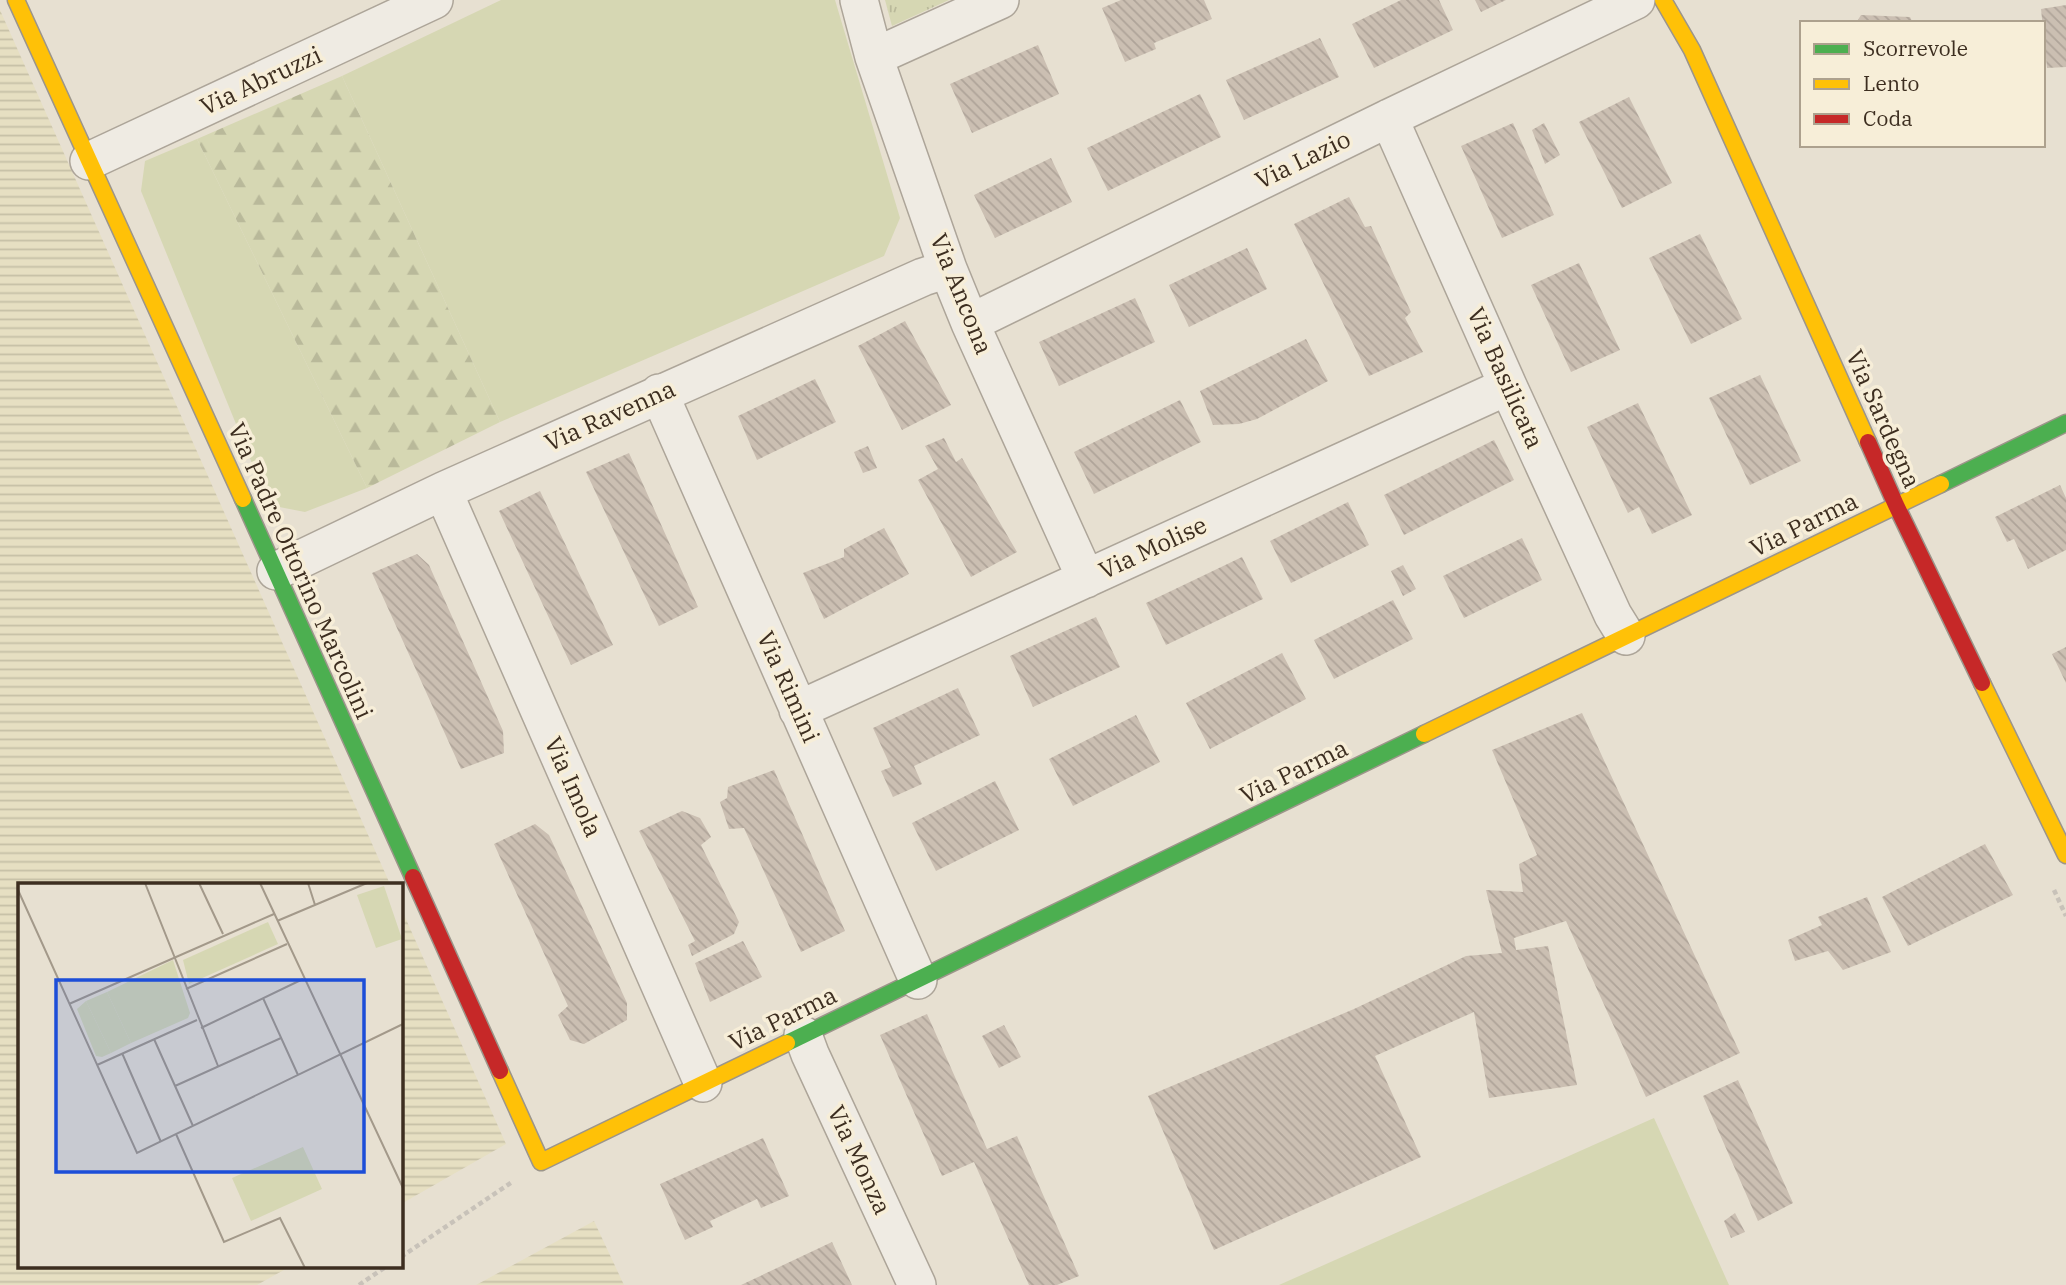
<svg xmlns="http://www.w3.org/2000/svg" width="2066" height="1285" font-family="'IBM Plex Serif',serif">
  <defs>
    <pattern id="farmland-rules" width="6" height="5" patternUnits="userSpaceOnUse" patternTransform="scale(1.75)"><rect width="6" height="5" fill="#e6dfc2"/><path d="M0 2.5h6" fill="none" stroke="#c6c0a6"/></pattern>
    <pattern id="forest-firs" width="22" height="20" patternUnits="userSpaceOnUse" patternTransform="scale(1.75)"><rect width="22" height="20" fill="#d6d7b3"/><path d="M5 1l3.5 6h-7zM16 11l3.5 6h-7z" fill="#b9b99a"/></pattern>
    <pattern id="park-tufts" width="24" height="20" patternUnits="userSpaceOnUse" patternTransform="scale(1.75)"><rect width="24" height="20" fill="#d6d7b3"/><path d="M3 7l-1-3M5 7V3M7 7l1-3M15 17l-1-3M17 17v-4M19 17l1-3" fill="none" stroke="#b9b99a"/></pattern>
    <pattern id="building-back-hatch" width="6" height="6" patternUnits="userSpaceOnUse" patternTransform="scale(1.75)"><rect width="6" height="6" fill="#cbbfb2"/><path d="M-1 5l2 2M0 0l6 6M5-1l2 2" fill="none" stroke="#afa499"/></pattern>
  </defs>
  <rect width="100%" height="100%" fill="#e7e0d1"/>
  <!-- farmland -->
  <path fill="url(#farmland-rules)" d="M 0,10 L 390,884 L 19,884 L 19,1266 L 291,1266 L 257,1285 L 0,1285 Z
    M 401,908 L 506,1144 L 401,1204 Z
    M 594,1221 L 624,1285 L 476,1285 Z"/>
  <!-- grass -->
  <path fill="#d6d7b3" d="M 501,0 L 835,0 L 900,218 L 884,256 L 500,422 L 342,76 Z
    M 197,139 L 367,488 L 305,512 L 269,505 L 141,191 L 145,161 Z
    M 1654,1118 L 1729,1285 L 1279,1285 Z"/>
  <!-- forest -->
  <path fill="url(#forest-firs)" d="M 342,76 L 500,422 L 367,488 L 197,139 Z"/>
  <!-- park -->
  <path fill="url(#park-tufts)" d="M 885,0 L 949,0 L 892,26 Z"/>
  <!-- building -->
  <path fill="url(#building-back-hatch)" d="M 1121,0 L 1204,0 L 1212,19 L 1154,43 L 1156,49 L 1125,62 L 1102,8 Z
    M 1401,0 L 1439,0 L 1453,30 L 1374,68 L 1352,24 Z
    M 1475,0 L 1506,0 L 1481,12 Z
    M 2066,5 L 2066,67 L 2047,68 L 2041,9 Z
    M 1861,15 L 1910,17 L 1913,23 L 1856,23 Z
    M 1320,38 L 1339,77 L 1244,120 L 1226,80 Z
    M 1038,45 L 1059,94 L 972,133 L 950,84 Z
    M 1200,94 L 1221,137 L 1108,191 L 1087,148 Z
    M 1629,97 L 1672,183 L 1622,208 L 1579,122 Z
    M 1513,123 L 1554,215 L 1502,238 L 1461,146 Z
    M 1544,123 L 1560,155 L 1545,164 L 1532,130 Z
    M 1051,158 L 1072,202 L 995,238 L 974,195 Z
    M 1349,197 L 1365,227 L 1371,226 L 1411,312 L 1405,318 L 1423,352 L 1369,376 L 1294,224 Z
    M 1700,234 L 1742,319 L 1691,344 L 1649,258 Z
    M 1247,248 L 1267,289 L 1189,327 L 1169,285 Z
    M 1579,263 L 1620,350 L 1571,372 L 1531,285 Z
    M 1135,298 L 1155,342 L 1059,386 L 1039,342 Z
    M 905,321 L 951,405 L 902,430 L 858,346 Z
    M 1306,339 L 1328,381 L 1257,419 L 1239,424 L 1213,425 L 1200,391 Z
    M 1760,375 L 1801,461 L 1750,485 L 1709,398 Z
    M 815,379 L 836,422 L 757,460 L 738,416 Z
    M 1180,400 L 1201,442 L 1094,494 L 1074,452 Z
    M 1638,403 L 1692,515 L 1652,534 L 1639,507 L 1628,513 L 1587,427 Z
    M 944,438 L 956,462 L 962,458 L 1017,552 L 971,577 L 918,480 L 938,469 L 925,446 Z
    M 1494,440 L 1514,480 L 1404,535 L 1384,495 Z
    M 868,446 L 877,468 L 863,473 L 854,452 Z
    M 629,453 L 698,607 L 659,626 L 586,472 Z
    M 2060,485 L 2066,498 L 2066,550 L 2028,569 L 2014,539 L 2007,542 L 1995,517 Z
    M 540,491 L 613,645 L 571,665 L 499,511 Z
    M 1348,502 L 1369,545 L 1291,583 L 1270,541 Z
    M 884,528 L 909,574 L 824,619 L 803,573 L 844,557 L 844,549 Z
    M 1522,538 L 1542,580 L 1464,618 L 1443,576 Z
    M 417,554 L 429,565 L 503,731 L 504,753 L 461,769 L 372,573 Z
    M 1242,557 L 1263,599 L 1166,645 L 1146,603 Z
    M 1403,565 L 1416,589 L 1403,596 L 1391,571 Z
    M 1393,600 L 1413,639 L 1334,679 L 1314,640 Z
    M 1096,617 L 1120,667 L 1033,707 L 1010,656 Z
    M 2066,647 L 2066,683 L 2052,654 Z
    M 1282,653 L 1306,699 L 1210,749 L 1186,703 Z
    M 958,688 L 980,735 L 914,766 L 922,784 L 893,797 L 881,771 L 891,767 L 873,728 Z
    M 1582,713 L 1740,1053 L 1646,1097 L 1566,921 L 1514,938 L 1516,950 L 1548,946 L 1577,1085 L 1489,1098 L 1474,1012 L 1375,1056 L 1421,1157 L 1214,1250 L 1148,1096 L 1354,1009 L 1466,956 L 1502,953 L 1486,890 L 1523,892 L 1519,864 L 1537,855 L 1492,750 Z
    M 1136,715 L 1160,762 L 1073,806 L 1049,759 Z
    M 774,770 L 845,931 L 801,952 L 744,828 L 729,829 L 720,802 L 727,798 L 728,787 Z
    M 995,781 L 1019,830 L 936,871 L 912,823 Z
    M 682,811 L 700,818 L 711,837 L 701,845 L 739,922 L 734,934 L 692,956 L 688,945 L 695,941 L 639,831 Z
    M 535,824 L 549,835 L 627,1003 L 627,1020 L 584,1044 L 570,1040 L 558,1015 L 568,1006 L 494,844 Z
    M 1985,844 L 2013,895 L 1908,946 L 1882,897 Z
    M 1867,897 L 1891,952 L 1843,970 L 1828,951 L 1795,961 L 1788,940 L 1822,925 L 1818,917 Z
    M 743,941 L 762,977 L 710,1002 L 695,963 Z
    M 927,1014 L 987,1149 L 1017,1136 L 1079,1276 L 1057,1285 L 1029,1285 L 974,1162 L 942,1176 L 880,1035 Z
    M 1004,1025 L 1021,1057 L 999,1068 L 982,1036 Z
    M 1738,1080 L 1793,1203 L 1758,1221 L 1703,1096 Z
    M 763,1138 L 789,1196 L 761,1208 L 757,1199 L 710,1221 L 713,1227 L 685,1240 L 660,1184 Z
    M 1735,1213 L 1745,1232 L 1731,1238 L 1724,1221 Z
    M 832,1242 L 852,1285 L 741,1285 Z"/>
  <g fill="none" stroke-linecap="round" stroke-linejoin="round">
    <!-- street casing -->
    <g stroke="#ada599" stroke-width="40">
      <path id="street" d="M 859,0 L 874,57 L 948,269 L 970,323 L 1086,579
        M 874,57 L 1000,0
        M 1389,118 L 1508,386 L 1613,615 L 1626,636
        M 89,161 L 434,0
        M 970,323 L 1389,118 L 1636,0
        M 659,393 L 918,980
        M 443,491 L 703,1083
        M 276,571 L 443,491 L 923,277 L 948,269
        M 798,710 L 1508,386
        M 803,1035 L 810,1054 L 917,1285"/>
    </g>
    <!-- fast casing -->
    <g stroke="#9c958a" stroke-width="19">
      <path id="fast" d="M 1941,484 L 2066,423
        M 243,499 L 413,877
        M 787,1043 L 1424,734"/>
    </g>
    <!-- slow casing -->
    <g stroke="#9c958a" stroke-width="19">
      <path id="slow" d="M 16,0 L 243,499
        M 1663,0 L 1692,50 L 1868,442
        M 1982,683 L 2066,855
        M 1424,734 L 1941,484
        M 500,1071 L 541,1162 L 787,1043"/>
    </g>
    <!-- jam casing -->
    <g stroke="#9c958a" stroke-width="19">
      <path id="jam" d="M 1868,442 L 1896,505 L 1982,683
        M 413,877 L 500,1071"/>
    </g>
    <!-- path -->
    <path stroke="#c8c2b9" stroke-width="4.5" stroke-dasharray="5 3.5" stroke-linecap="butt" d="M 2054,890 L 2066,916
      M 401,1257 L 512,1182
      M 359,1285 L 387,1266"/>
    <!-- street -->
    <use href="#street" stroke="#efebe3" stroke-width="37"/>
    <!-- fast -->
    <use href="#fast" stroke="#4caf50" stroke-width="16"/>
    <!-- slow -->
    <use href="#slow" stroke="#ffc107" stroke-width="16"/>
    <!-- jam -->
    <use href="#jam" stroke="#c62828" stroke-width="16"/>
  </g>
  <g text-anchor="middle" stroke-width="7" stroke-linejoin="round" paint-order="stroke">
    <!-- street labels -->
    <g font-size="24" fill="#3d2e20" stroke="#f7eed8">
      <text transform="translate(261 81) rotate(-25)" y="8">Via Abruzzi</text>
      <text transform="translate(1303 160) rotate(-26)" y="8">Via Lazio</text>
      <text transform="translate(961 294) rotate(68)" y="8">Via Ancona</text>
      <text transform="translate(1505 378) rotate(66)" y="8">Via Basilicata</text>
      <text transform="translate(610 416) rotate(-24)" y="8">Via Ravenna</text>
      <text transform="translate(1883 419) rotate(66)" y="8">Via Sardegna</text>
      <text transform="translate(1804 525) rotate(-26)" y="8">Via Parma</text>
      <text transform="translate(1153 548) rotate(-25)" y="8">Via Molise</text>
      <text transform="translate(300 571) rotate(66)" y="8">Via Padre Ottorino Marcolini</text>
      <text transform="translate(788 687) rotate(66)" y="8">Via Rimini</text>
      <text transform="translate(1294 772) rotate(-26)" y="8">Via Parma</text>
      <text transform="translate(573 787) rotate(66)" y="8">Via Imola</text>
      <text transform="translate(783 1019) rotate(-26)" y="8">Via Parma</text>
      <text transform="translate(859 1160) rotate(65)" y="8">Via Monza</text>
    </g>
  </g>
  <!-- overview -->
  <g transform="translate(18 883)">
    <rect width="385" height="385" fill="#e7e0d1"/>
    <path d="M 366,3 L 384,56 L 358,65 L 339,12 ZM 155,77 L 172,130 L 170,135 L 113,160 L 89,109 ZM 68,118 L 93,170 L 84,174 L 78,173 L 59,126 ZM 285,264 L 304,306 L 233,338 L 214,295 Z" fill="#d6d7b3"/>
    <path d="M 89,109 L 113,160 L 93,170 L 68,118 Z" fill="#d6d7b3"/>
    <path d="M 250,39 L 260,61 L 171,101 L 165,77 Z" fill="#d6d7b3"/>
    <path fill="none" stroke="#a3998a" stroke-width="2" d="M 127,0 L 200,183M 181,0 L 205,51M 242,0 L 385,305M 290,0 L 297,22M 0,7 L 119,270 L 385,141M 259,38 L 349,0M 168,106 L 269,61M 245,115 L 280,192M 51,121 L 256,31M 183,145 L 285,96M 136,156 L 175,243M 104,170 L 143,259M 79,182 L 179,137M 157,203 L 263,155M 158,251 L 206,359 L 262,335 L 287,385"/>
    <path fill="#1d4ed8" fill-opacity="0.15" stroke="#1d4ed8" stroke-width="3.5" d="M 38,97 L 346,97 L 346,289 L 38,289 Z"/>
    <rect width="385" height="385" fill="none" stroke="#3d2e20" stroke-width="3.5"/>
  </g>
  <!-- legend -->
  <rect x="1800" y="21" width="245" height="126" fill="#f7eed8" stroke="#ada18e" stroke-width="2"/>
  <rect x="1814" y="44" width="35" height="10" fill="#4caf50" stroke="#ada18e" stroke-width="2"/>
  <text x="1863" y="56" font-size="21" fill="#3d2e20">Scorrevole</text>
  <rect x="1814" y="79" width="35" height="10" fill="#ffc107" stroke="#ada18e" stroke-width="2"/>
  <text x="1863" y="91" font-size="21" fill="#3d2e20">Lento</text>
  <rect x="1814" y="114" width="35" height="10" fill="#c62828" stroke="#ada18e" stroke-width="2"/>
  <text x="1863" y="126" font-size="21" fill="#3d2e20">Coda</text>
</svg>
